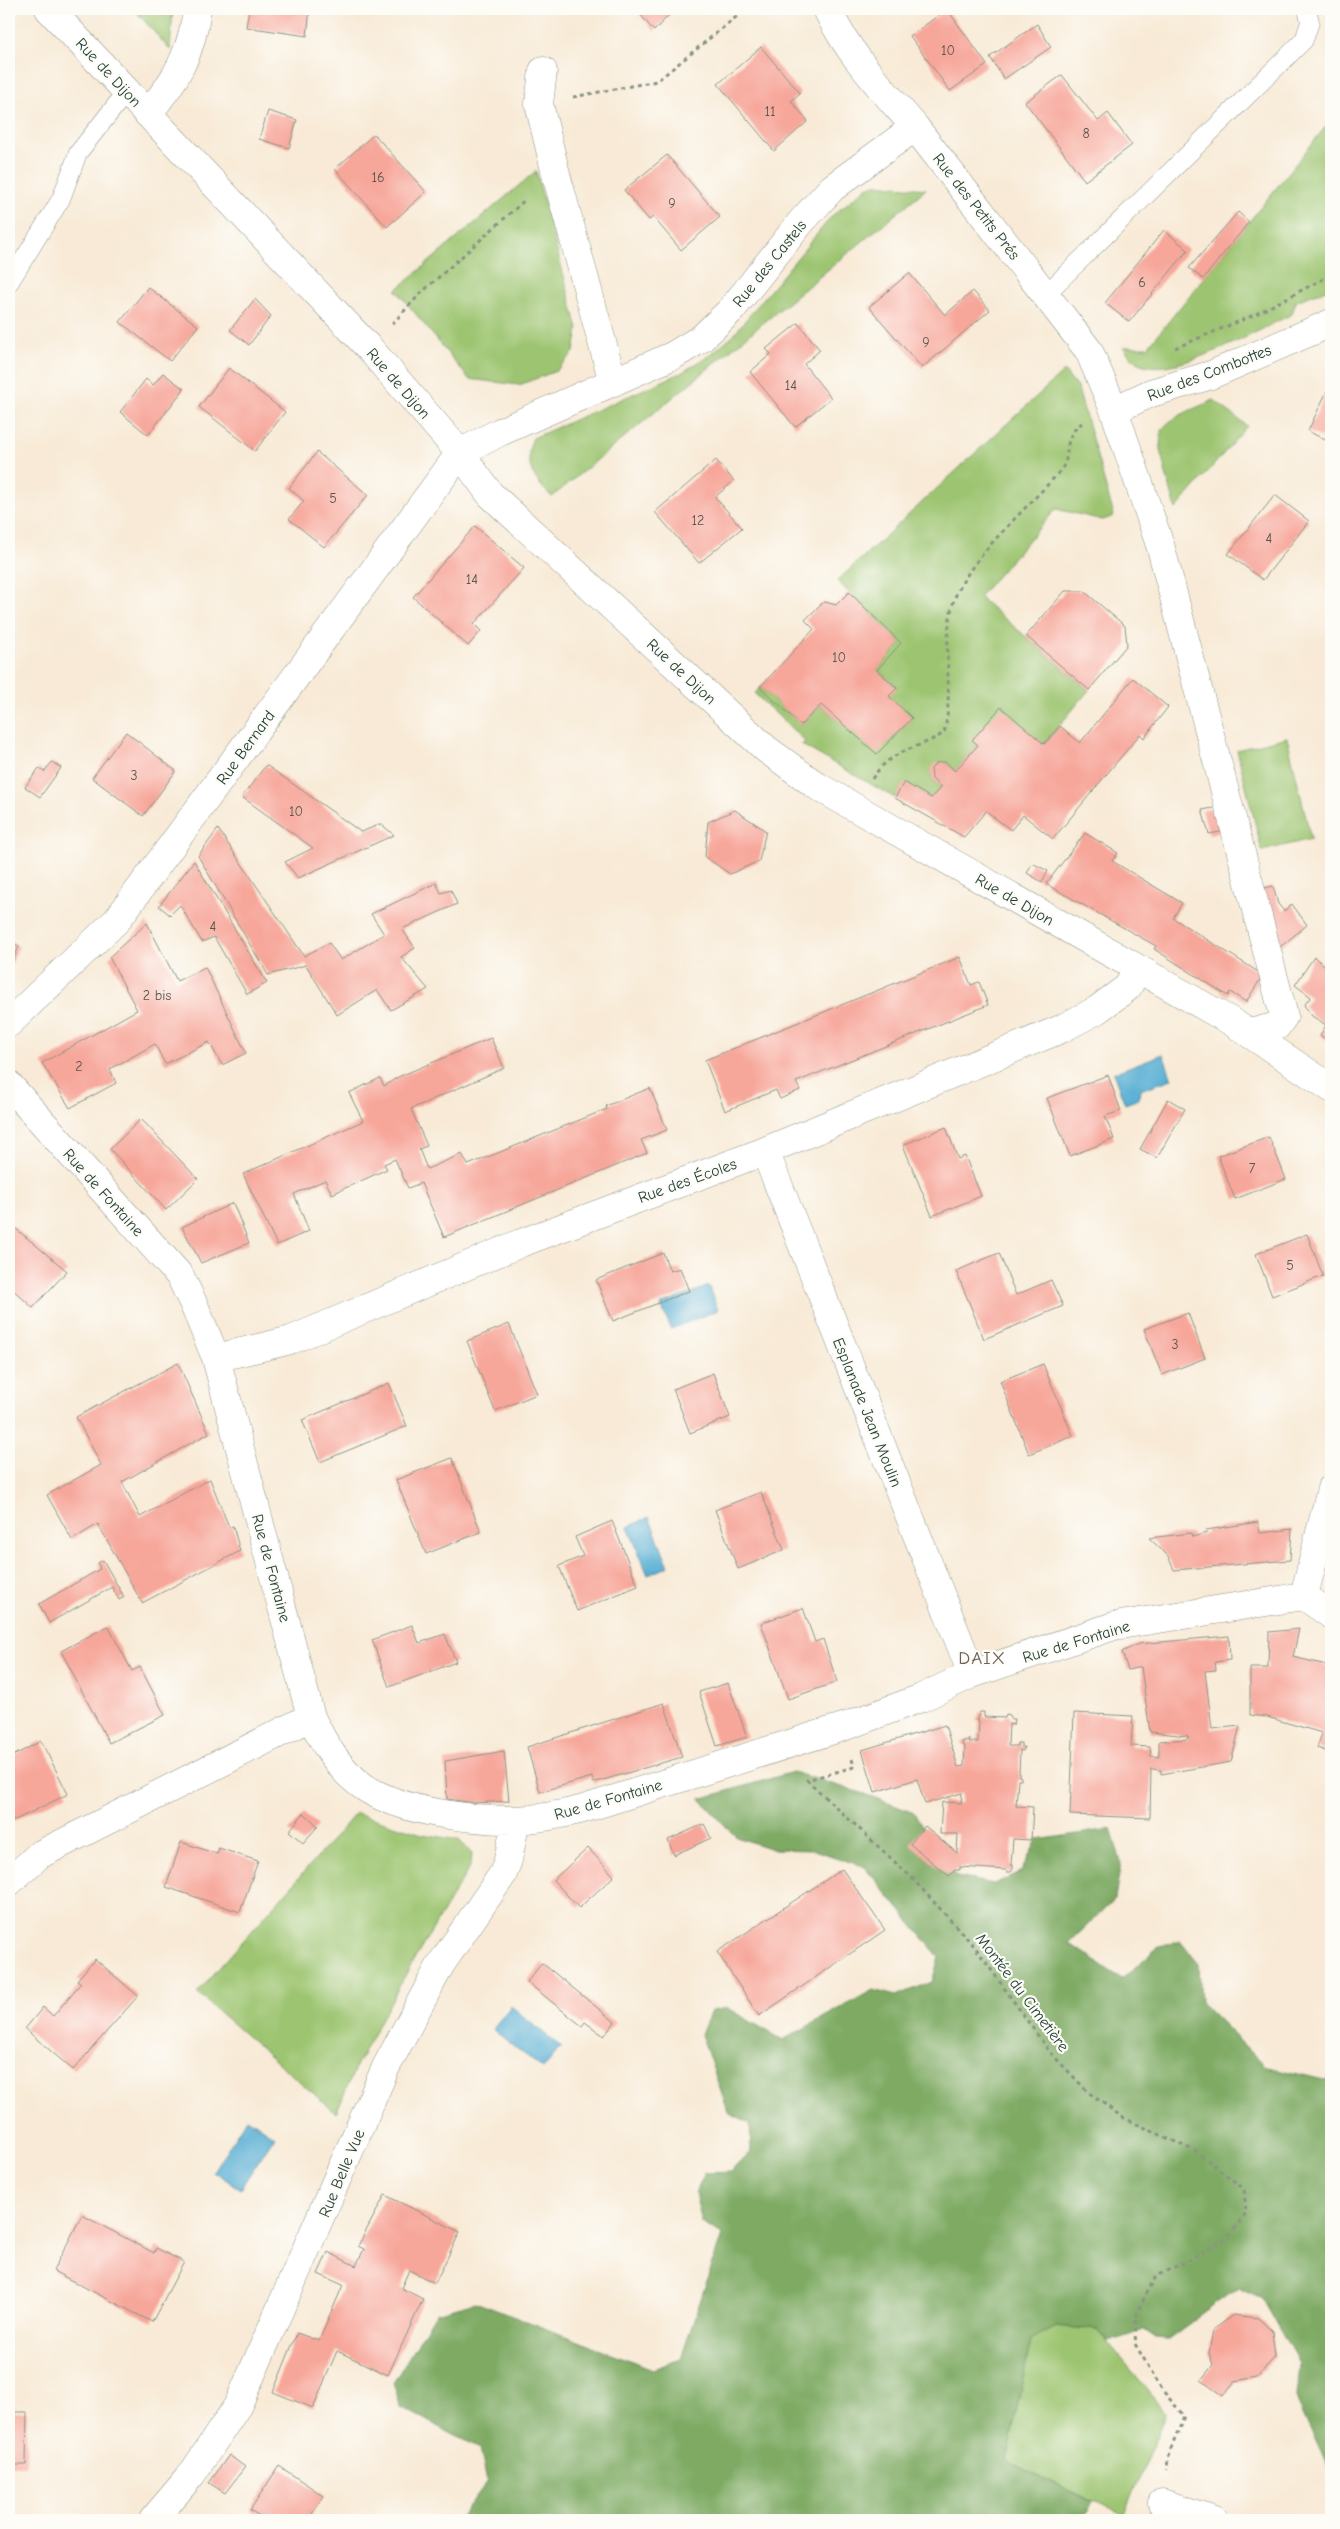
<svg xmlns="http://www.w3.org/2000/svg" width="1340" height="2529" font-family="'Comic Neue',sans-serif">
  <rect width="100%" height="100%" fill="#fdfcf7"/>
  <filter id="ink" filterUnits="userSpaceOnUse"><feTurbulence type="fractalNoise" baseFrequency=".02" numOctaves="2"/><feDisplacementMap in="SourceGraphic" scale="10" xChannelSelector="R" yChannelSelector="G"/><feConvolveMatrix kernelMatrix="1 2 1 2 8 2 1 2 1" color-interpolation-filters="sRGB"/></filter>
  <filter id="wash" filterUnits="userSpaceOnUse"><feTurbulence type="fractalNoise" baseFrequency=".0096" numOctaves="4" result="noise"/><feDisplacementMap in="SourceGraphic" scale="20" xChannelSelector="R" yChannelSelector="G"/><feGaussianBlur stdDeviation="1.12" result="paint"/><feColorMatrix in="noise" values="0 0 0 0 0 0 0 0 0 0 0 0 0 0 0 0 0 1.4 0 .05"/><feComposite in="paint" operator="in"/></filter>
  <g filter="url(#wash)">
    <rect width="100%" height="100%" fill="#f8ead6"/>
    <!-- green -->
    <path fill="#9dc571" stroke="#5e8152" d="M 134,9 L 173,9 L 170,50 Z
      M 1331,120 L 1331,288 L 1296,301 L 1292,314 C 1261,329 1166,384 1135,361 C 1131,358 1127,351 1123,347 L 1148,347 Z
      M 536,171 L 578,329 L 574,352 L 556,371 L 519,385 L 469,379 L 396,290 Z
      M 875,184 L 926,189 L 552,497 C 534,480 522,462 533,438 L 681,373 L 709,356 L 734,334 L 832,216 L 867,187 Z
      M 1064,371 L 1078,389 L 1114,516 L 1103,520 L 1056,509 L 979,597 L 1089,690 L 1044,744 L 1001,708 L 978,745 L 955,771 L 946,762 L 931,769 L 932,779 L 941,787 L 931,798 L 904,783 L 895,798 L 802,745 L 805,741 L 755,694 L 760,687 L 801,725 L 821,705 L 877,753 L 912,719 L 889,696 L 897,687 L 877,670 L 901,643 L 837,581 Z
      M 1214,400 L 1247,426 L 1176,509 C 1172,492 1152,439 1165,426 C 1177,414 1199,407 1214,400 Z
      M 1287,737 L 1311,839 L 1262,851 L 1237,750 Z
      M 356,1813 L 422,1834 L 459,1840 L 472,1854 L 471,1865 L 407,1972 L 357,2064 L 336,2113 L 197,1993 Z
      M 1056,2326 L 1098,2330 L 1166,2412 L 1125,2515 L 1006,2461 L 1031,2339 Z"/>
    <!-- forest -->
    <path fill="#7eaa63" stroke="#4e744c" d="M 793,1772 L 865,1794 L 914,1813 L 957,1877 L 994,1884 L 1021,1872 L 1037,1840 L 1111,1829 L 1121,1862 L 1115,1899 L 1069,1943 L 1122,1979 L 1157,1948 L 1180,1941 L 1199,1964 L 1201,2002 L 1265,2066 L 1324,2080 L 1331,2078 L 1331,2474 L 1296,2398 L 1299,2364 L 1262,2299 L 1238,2288 L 1168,2339 L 1156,2338 L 1144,2330 L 1109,2342 L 1098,2330 L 1056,2326 L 1031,2340 L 1006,2461 L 1093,2501 L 1084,2520 L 459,2520 L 487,2482 L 480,2448 L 401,2407 L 393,2383 L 436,2313 L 475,2302 L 653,2369 L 681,2359 L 722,2235 L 702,2223 L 695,2193 L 705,2173 L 730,2172 L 751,2151 L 750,2123 L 728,2112 L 701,2034 L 711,2011 L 727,2008 L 783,2040 L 873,1990 L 896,1996 L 932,1982 L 939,1957 L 865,1867 L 814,1850 L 772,1849 L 736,1837 L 700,1799 Z"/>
    <!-- water -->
    <path fill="#58afd4" stroke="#3c7684" d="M 1163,1054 L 1172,1079 L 1140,1090 L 1139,1099 L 1125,1104 L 1113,1073 Z
      M 709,1286 L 718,1310 L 671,1329 L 661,1305 Z
      M 649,1517 L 669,1566 L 648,1575 L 628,1527 Z
      M 511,2006 L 561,2047 L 543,2069 L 492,2029 Z
      M 247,2118 L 275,2136 L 240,2189 L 213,2171 Z"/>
    <g id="blocks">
      <!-- building -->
      <path fill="#f7a69a" d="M 249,9 L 310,9 L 307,36 L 246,27 Z
        M 639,9 L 671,9 L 670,14 L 654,31 L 638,12 Z
        M 947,9 L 987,65 L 950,91 L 910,36 Z
        M 1037,24 L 1051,47 L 1004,79 L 990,57 Z
        M 761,47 L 800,93 L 791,101 L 808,121 L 774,151 L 718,84 Z
        M 1062,75 L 1098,121 L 1108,113 L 1132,145 L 1085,181 L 1025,102 Z
        M 268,111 L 297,120 L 289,148 L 259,139 Z
        M 374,134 L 426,192 L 387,227 L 335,169 Z
        M 667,155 L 720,217 L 681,250 L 653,217 L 649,220 L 624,190 Z
        M 1238,212 L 1249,222 L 1203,279 L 1189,268 Z
        M 1164,230 L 1188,250 L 1129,322 L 1105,303 Z
        M 909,273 L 945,315 L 973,291 L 990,310 L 922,368 L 869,307 Z
        M 148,287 L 198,326 L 170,361 L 120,322 Z
        M 255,299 L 271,316 L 249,345 L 230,330 Z
        M 798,323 L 820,350 L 804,364 L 831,398 L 795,427 L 750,372 L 771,354 L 766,349 Z
        M 229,368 L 285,412 L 255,451 L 199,407 Z
        M 163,373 L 184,389 L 148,435 L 120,412 L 146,379 L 153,385 Z
        M 1327,391 L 1331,393 L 1331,443 L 1308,431 Z
        M 317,452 L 368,495 L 324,547 L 289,519 L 304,501 L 289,488 Z
        M 716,460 L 734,481 L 715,497 L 742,528 L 699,563 L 655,512 Z
        M 1275,495 L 1309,521 L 1263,580 L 1228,554 Z
        M 475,526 L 524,568 L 474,624 L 481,631 L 468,646 L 413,597 Z
        M 1065,591 L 1084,591 L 1125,626 L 1127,645 L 1089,690 L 1026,636 Z
        M 849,592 L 901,643 L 877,670 L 897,688 L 889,696 L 912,718 L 877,754 L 821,705 L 801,725 L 760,687 L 814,629 L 805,620 L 821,604 L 825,602 L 836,605 Z
        M 1133,678 L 1168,707 L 1144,738 L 1140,734 L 1053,839 L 1023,815 L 1011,830 L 986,811 L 964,837 L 895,798 L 904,782 L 931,798 L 941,787 L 932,779 L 931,769 L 936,763 L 946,762 L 955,771 L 978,745 L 972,740 L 1001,707 L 1044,744 L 1060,726 L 1080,743 Z
        M 126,732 L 176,771 L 143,816 L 92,778 Z
        M 52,762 L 61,768 L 40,797 L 25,787 L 39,768 L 44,772 Z
        M 266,765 L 361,832 L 381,824 L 394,835 L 298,878 L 285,862 L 313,848 L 242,797 Z
        M 1219,807 L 1225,831 L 1209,834 L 1202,810 Z
        M 735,810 L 766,831 L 759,861 L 730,874 L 705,857 L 708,822 Z
        M 218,829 L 304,956 L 329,943 L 341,960 L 384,934 L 371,914 L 436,883 L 441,893 L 451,890 L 457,904 L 402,929 L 415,948 L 401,957 L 428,989 L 391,1010 L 377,990 L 337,1015 L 306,965 L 268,975 L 198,856 Z
        M 1085,833 L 1118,853 L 1112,861 L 1182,903 L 1173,918 L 1263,975 L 1246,1002 L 1230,992 L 1228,996 L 1154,949 L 1156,946 L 1046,884 Z
        M 194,861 L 267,983 L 247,994 L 214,937 L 202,942 L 180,905 L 170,915 L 159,906 Z
        M 1032,863 L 1048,871 L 1042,882 L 1027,873 Z
        M 1273,886 L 1278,904 L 1284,911 L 1292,904 L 1307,925 L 1280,947 L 1260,889 Z
        M 147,923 L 177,981 L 205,967 L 246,1053 L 222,1065 L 209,1042 L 165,1064 L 155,1044 L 110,1069 L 116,1083 L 70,1108 L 42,1063 L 137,1010 L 109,957 Z
        M 9,939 L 19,947 L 9,969 Z
        M 960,957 L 971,985 L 979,982 L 988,1005 L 796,1082 L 800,1090 L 780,1099 L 776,1090 L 725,1111 L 705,1060 Z
        M 1314,957 L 1331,970 L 1331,1043 L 1320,1035 L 1326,1025 L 1312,1016 L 1304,1005 L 1311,997 L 1295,985 Z
        M 491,1038 L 504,1068 L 411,1109 L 427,1146 L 419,1149 L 427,1169 L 462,1154 L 468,1165 L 607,1109 L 606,1106 L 650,1088 L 667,1130 L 641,1140 L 647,1153 L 444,1237 L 421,1183 L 408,1188 L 395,1159 L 384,1164 L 387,1169 L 332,1194 L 325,1180 L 294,1194 L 309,1231 L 277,1245 L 243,1174 L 363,1121 L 349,1093 L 380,1078 L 384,1086 L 398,1077 Z
        M 1108,1075 L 1121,1111 L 1105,1116 L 1114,1139 L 1070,1156 L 1047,1098 Z
        M 1168,1099 L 1185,1109 L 1157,1158 L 1140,1149 Z
        M 141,1119 L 198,1179 L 166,1210 L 110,1149 Z
        M 946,1127 L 958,1159 L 965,1156 L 981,1196 L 932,1216 L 903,1145 Z
        M 1269,1137 L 1286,1179 L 1235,1199 L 1218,1156 Z
        M 233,1203 L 249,1243 L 201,1263 L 182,1227 Z
        M 9,1223 L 67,1271 L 33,1308 L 9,1286 Z
        M 1307,1234 L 1323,1276 L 1272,1296 L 1256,1254 Z
        M 663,1253 L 670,1271 L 680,1268 L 689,1291 L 613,1321 L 596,1280 Z
        M 999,1253 L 1016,1295 L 1051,1280 L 1063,1306 L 984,1339 L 956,1271 Z
        M 1188,1313 L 1205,1358 L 1162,1375 L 1144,1329 Z
        M 509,1324 L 537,1394 L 495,1411 L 467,1341 Z
        M 178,1363 L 209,1433 L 122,1482 L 140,1517 L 210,1479 L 229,1527 L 233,1526 L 240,1551 L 142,1603 L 98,1524 L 72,1540 L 47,1495 L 101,1465 L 76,1417 Z
        M 1043,1364 L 1073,1436 L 1029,1454 L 1000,1381 Z
        M 713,1373 L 730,1417 L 690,1433 L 673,1389 Z
        M 389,1383 L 407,1426 L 320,1462 L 302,1420 Z
        M 452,1458 L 481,1532 L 426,1554 L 396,1480 Z
        M 761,1492 L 784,1550 L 738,1569 L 715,1510 Z
        M 612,1521 L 638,1586 L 577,1611 L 559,1566 L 583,1556 L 575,1537 Z
        M 1258,1522 L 1260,1533 L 1292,1529 L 1290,1560 L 1174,1570 L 1168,1556 L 1149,1538 L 1191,1533 L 1192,1537 L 1207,1533 L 1206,1530 Z
        M 103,1560 L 124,1597 L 119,1600 L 112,1587 L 49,1623 L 39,1604 L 100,1569 L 98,1563 Z
        M 803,1608 L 815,1642 L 823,1639 L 837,1682 L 788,1699 L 761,1623 Z
        M 412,1625 L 419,1643 L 445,1634 L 456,1662 L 389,1687 L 372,1640 Z
        M 108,1626 L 132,1671 L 140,1667 L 165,1715 L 109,1743 L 61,1651 Z
        M 1299,1629 L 1293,1657 L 1331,1666 L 1331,1718 L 1327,1734 L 1331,1736 L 1331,1753 L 1317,1748 L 1322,1733 L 1267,1717 L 1250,1715 L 1250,1668 L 1268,1668 L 1269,1632 Z
        M 1229,1636 L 1230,1660 L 1215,1662 L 1216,1670 L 1205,1671 L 1212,1729 L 1240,1726 L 1231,1762 L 1161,1774 L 1161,1770 L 1151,1769 L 1150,1818 L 1070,1815 L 1074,1713 L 1133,1716 L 1131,1746 L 1150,1747 L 1151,1756 L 1159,1757 L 1159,1741 L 1188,1739 L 1188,1736 L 1150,1732 L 1141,1667 L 1128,1670 L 1122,1652 L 1138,1644 Z
        M 728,1683 L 747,1737 L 717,1746 L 699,1692 Z
        M 664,1703 L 682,1757 L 593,1783 L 592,1777 L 540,1792 L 527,1747 Z
        M 980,1712 L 984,1712 L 984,1717 L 1005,1718 L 1006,1714 L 1010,1715 L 1010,1719 L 1014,1719 L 1013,1725 L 1009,1724 L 1008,1746 L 1017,1746 L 1017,1743 L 1021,1743 L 1021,1747 L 1024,1747 L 1023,1751 L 1020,1750 L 1019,1776 L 1021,1777 L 1021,1780 L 1018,1780 L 1016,1806 L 1033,1807 L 1031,1840 L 1013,1839 L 1011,1865 L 1013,1865 L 1013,1869 L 1011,1872 L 1007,1872 L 1006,1870 L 960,1867 L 960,1870 L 955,1870 L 949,1876 L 910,1844 L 925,1826 L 957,1853 L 958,1834 L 940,1834 L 942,1802 L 961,1803 L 962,1793 L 925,1804 L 917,1779 L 875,1792 L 862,1750 L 945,1725 L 958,1767 L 964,1766 L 965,1746 L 962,1745 L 962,1742 L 970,1739 L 969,1742 L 978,1742 L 979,1721 L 976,1721 Z
        M 41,1741 L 68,1794 L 9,1823 L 9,1758 Z
        M 504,1751 L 509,1801 L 474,1803 L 447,1799 L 445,1761 Z
        M 304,1813 L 318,1826 L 303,1843 L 289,1831 Z
        M 704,1824 L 711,1838 L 674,1855 L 668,1840 Z
        M 181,1842 L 217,1854 L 219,1848 L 258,1861 L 240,1912 L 166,1887 Z
        M 588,1848 L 614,1876 L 579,1908 L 553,1880 Z
        M 842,1869 L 885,1930 L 759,2016 L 717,1952 Z
        M 95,1959 L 138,1996 L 73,2070 L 25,2029 L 43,2007 L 53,2016 L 81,1983 L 77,1980 Z
        M 542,1963 L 615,2022 L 604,2036 L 585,2022 L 582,2026 L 527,1982 Z
        M 385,2195 L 460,2232 L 435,2283 L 409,2270 L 401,2288 L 423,2299 L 388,2375 L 337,2351 L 313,2408 L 273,2392 L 297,2333 L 319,2341 L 343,2285 L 318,2274 L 328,2252 L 356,2266 L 364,2249 L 358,2246 Z
        M 82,2215 L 154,2253 L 156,2248 L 184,2262 L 152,2322 L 53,2271 Z
        M 1233,2315 L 1258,2318 L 1272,2331 L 1275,2357 L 1257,2377 L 1235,2381 L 1223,2396 L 1201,2380 L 1213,2365 L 1209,2353 L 1213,2329 Z
        M 9,2412 L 27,2412 L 26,2465 L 9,2465 Z
        M 229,2455 L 245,2467 L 225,2493 L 209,2483 Z
        M 279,2466 L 324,2496 L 308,2520 L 266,2520 L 250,2510 Z"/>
    </g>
  </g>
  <g filter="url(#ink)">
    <use href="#blocks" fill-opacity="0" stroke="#8c9485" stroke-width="1"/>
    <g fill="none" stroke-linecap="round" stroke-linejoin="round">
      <!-- service casing -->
      <g stroke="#8c9485" stroke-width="19">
        <path id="service" d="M 9,283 L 61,199 L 78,153 L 127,91
          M 1046,294 L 1304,40 L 1310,22 L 1307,9"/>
      </g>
      <!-- minor casing -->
      <g stroke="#8c9485" stroke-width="29">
        <path id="minor" d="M 827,9 C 848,54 883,90 915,127
          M 543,71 L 539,104 L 556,174 L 613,382
          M 148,113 C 176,81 192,52 197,9
          M 1114,410 L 1161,548 L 1284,1016 L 1277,1026 L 1250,1033
          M 9,1023 L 117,920 L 460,453
          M 9,1085 L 180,1276 L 194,1305 L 216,1358 L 311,1717 C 324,1744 339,1770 364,1787 C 401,1812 471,1820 516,1820 C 537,1819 559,1815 580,1810 L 846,1726 L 921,1698 L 972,1674 L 1114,1626 L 1304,1596
          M 765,1151 L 972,1674
          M 216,1358 L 291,1340 L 521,1243 L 765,1151 L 1061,1029 L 1097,1010 L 1128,987 L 1137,969
          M 9,1882 L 39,1855 L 311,1717
          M 1162,2503 L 1214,2520
          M 153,2520 L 192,2474 L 238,2405 L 386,2067 L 441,1964 L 503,1874 L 508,1860 L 516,1820"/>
      </g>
      <!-- tertiary casing -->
      <g stroke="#8c9485" stroke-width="29">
        <path id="tertiary" d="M 49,9 L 369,348 L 460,453 L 490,494 L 766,749 L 817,786 L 1232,1022 L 1331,1088
          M 460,453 L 500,432 L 674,355 L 702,338 L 732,309 L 801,222 L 832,188 L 915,127 L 1089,351 L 1114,410 L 1151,393 L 1211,375 L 1331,323
          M 1331,1489 L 1304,1596 L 1331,1615"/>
      </g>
      <!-- path -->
      <path stroke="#8c9485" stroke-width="3" stroke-dasharray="4 4" stroke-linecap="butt" d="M 573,97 L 657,81 L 746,9
        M 392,324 L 421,293 L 526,199
        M 1175,348 L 1254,315 L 1331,275
        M 872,779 C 890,749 917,750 944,733 C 952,701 946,670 948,638 C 949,621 951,602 960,587 C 980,548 1030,506 1059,472 C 1074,456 1059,440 1082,423
        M 852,1759 L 854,1767 L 807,1780 L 912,1878 L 975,1947 L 1049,2051 L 1088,2092 L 1122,2117 L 1199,2153 L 1244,2189 L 1246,2213 L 1227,2238 L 1191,2259 L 1156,2276 L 1137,2312 L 1135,2344 L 1163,2391 L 1184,2416 L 1167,2459 L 1166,2470"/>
      <!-- service -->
      <use href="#service" stroke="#fff" stroke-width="18"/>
      <!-- minor -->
      <use href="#minor" stroke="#fff" stroke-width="28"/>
      <!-- tertiary -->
      <use href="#tertiary" stroke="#fff" stroke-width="28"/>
    </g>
  </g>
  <g text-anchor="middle" stroke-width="4.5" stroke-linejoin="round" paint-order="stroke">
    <!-- number labels -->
    <g font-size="14" fill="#55574e">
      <text x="948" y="55">10</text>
      <text x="770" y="116">11</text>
      <text x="1086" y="138">8</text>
      <text x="378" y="182">16</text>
      <text x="672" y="208">9</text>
      <text x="1142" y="287">6</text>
      <text x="926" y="347">9</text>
      <text x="791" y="390">14</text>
      <text x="333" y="503">5</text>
      <text x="698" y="525">12</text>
      <text x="1269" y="543">4</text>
      <text x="472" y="584">14</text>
      <text x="839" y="662">10</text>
      <text x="134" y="780">3</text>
      <text x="296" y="816">10</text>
      <text x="213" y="931">4</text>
      <text x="157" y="1000">2 bis</text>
      <text x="79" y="1071">2</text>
      <text x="1252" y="1173">7</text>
      <text x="1290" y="1270">5</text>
      <text x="1175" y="1349">3</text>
    </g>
    <!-- street labels -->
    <g font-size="16" fill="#1f3d34" stroke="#fdfcf7">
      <text transform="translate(109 72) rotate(47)" y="6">Rue de Dijon</text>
      <text transform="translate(977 206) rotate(52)" y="6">Rue des Petits Prés</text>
      <text transform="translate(769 263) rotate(-51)" y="6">Rue des Castels</text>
      <text transform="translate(1209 372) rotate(-21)" y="6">Rue des Combottes</text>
      <text transform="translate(399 383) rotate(49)" y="6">Rue de Dijon</text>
      <text transform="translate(682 671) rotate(43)" y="6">Rue de Dijon</text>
      <text transform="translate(245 747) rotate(-54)" y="6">Rue Bernard</text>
      <text transform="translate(1015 899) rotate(30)" y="6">Rue de Dijon</text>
      <text transform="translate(687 1180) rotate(-20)" y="6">Rue des Écoles</text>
      <text transform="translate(104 1192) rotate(48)" y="6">Rue de Fontaine</text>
      <text transform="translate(868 1412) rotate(68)" y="6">Esplanade Jean Moulin</text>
      <text transform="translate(272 1568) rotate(75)" y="6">Rue de Fontaine</text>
      <text transform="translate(1076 1641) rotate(-17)" y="6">Rue de Fontaine</text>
      <text transform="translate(608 1799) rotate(-16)" y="6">Rue de Fontaine</text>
      <text transform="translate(1023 1992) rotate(53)" y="6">Montée du Cimetière</text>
      <text transform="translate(341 2173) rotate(-67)" y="6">Rue Belle Vue</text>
    </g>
    <!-- quarter labels -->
    <g font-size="19" letter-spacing="1" fill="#6b6258" stroke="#fdfcf7">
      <text x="982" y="1664">DAIX</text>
    </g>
  </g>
  <!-- margin -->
  <rect width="1340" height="2529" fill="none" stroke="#fdfcf7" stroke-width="30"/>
</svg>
